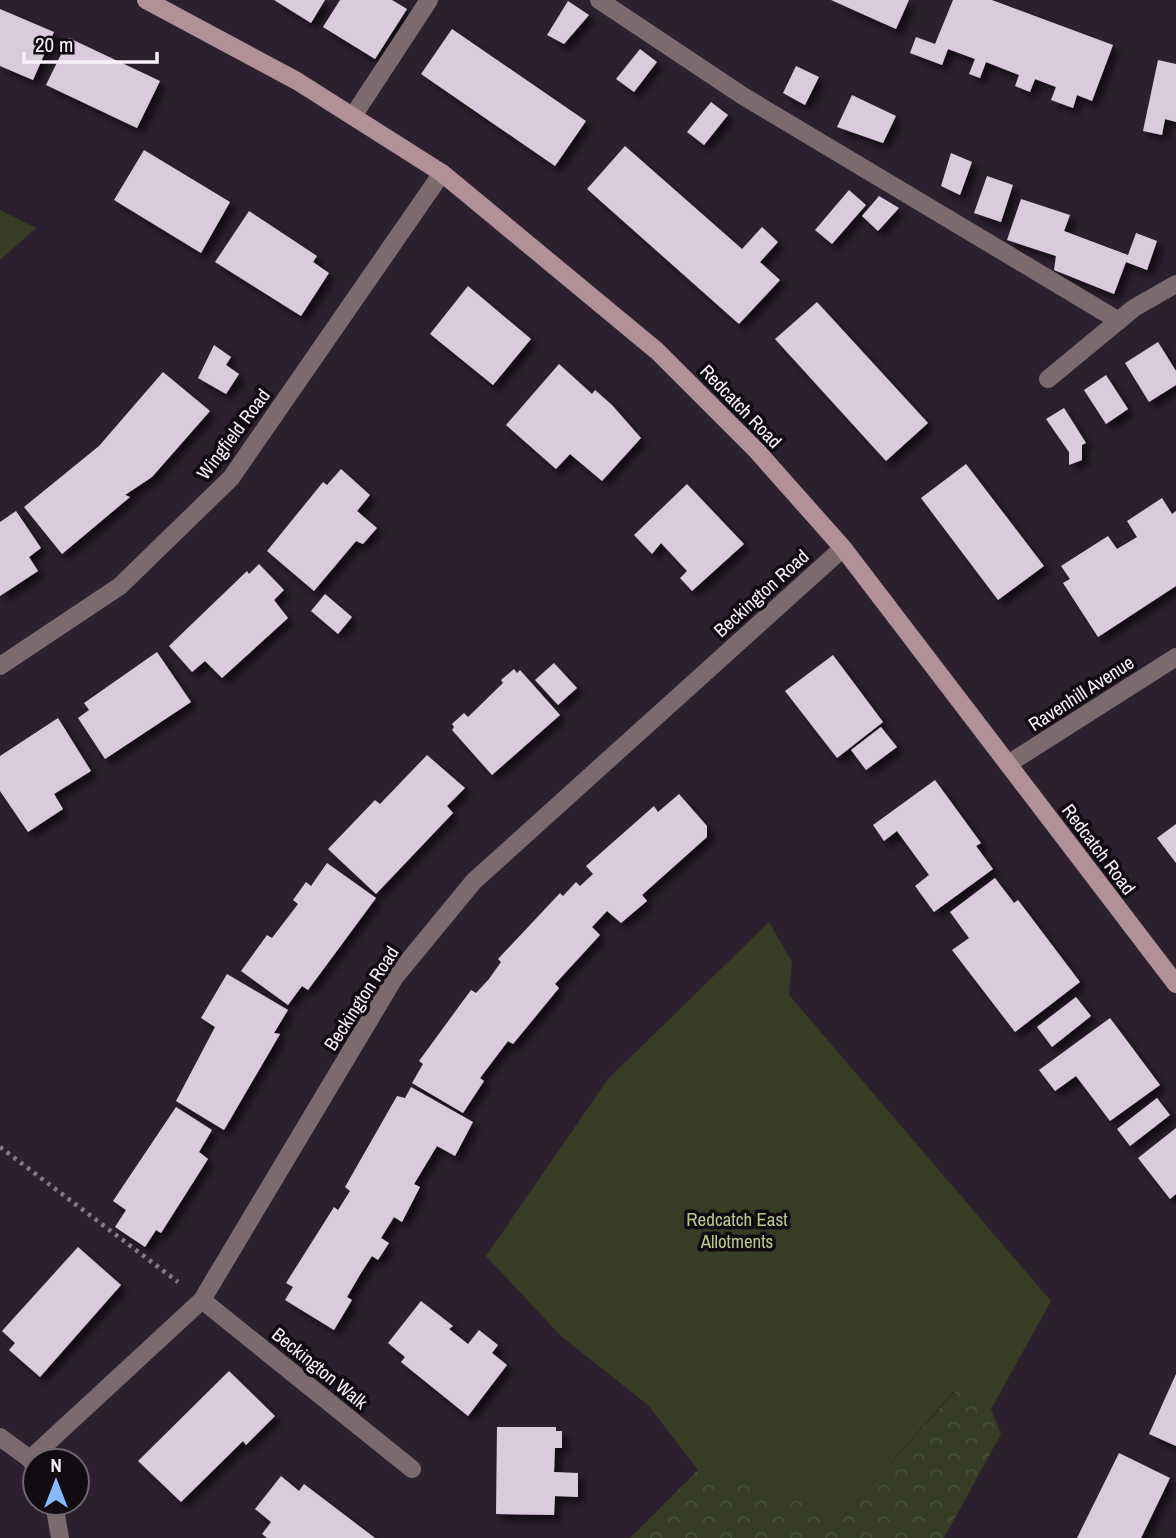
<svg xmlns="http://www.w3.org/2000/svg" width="1176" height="1538" font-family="'Archivo Narrow',sans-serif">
  <defs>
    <pattern id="park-crowns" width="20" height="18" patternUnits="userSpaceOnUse" patternTransform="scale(1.75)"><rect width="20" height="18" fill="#363d24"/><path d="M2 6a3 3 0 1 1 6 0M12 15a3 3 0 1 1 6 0" fill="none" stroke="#4a503a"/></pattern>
    <filter id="shadow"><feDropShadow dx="6" dy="6" stdDeviation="3.5" flood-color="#0009"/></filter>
  </defs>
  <rect width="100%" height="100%" fill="#2c202e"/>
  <!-- green -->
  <path fill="#363d24" d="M 0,210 L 36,228 L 0,260 Z
    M 769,922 L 792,962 L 789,995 L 1051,1301 L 991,1409 L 955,1390 L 843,1517 L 698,1470 L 648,1405 L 561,1336 L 486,1256 L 608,1079 Z"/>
  <!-- park -->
  <path fill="url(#park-crowns)" d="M 956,1390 L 991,1409 L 1001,1434 L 944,1538 L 630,1538 L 698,1470 L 844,1516 Z"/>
  <!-- building -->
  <path fill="#dbcadd" filter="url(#shadow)" d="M 274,0 L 325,0 L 311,23 Z
    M 340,0 L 392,0 L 407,9 L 375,59 L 323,27 Z
    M 831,0 L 909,0 L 896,29 Z
    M 953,0 L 992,0 L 1113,45 L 1092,101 L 1077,95 L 1073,108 L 1051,100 L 1056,87 L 1035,79 L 1030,92 L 1015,86 L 1019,75 L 986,62 L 980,78 L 969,74 L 975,59 L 948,49 L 942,65 L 910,53 L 916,37 L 935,44 Z
    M 568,1 L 589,15 L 564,44 L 547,35 Z
    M 0,9 L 54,32 L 33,80 L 0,66 Z
    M 452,29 L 586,121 L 555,166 L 421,74 Z
    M 69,38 L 160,81 L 137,128 L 46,85 Z
    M 640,49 L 657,62 L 634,92 L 616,79 Z
    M 1158,60 L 1176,64 L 1176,122 L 1165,119 L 1162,135 L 1143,131 Z
    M 796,66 L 819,77 L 805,105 L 783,93 Z
    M 852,95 L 896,116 L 883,143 L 837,127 Z
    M 711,102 L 728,115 L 704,145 L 687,132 Z
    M 625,146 L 742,249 L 762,227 L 778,242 L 760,262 L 780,280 L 739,324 L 587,189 Z
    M 144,150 L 230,202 L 201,253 L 114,200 Z
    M 951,153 L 972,162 L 960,195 L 941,186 Z
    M 987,176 L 1013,185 L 1001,222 L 974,213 Z
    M 849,190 L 866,205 L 832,244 L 815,230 Z
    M 879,196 L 899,208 L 878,231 L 862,216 Z
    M 1021,199 L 1070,215 L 1064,231 L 1128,255 L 1136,233 L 1157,241 L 1147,270 L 1126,262 L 1114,294 L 1054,270 L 1056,256 L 1007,240 Z
    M 249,211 L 317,256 L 313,262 L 329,273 L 301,316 L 215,262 Z
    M 468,286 L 531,339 L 493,385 L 430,334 Z
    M 817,302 L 928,423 L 886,461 L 775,339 Z
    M 1158,342 L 1176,371 L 1176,385 L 1149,402 L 1125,363 Z
    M 214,345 L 231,357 L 226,365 L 239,374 L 226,394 L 198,378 Z
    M 559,364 L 592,394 L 595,390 L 612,405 L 641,438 L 602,481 L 570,454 L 556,469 L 506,425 Z
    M 163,372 L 210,411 L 152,477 L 125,495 L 130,497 L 62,554 L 24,507 L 99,446 Z
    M 1106,375 L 1128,409 L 1106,424 L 1084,390 Z
    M 1064,408 L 1086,443 L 1082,445 L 1082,460 L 1069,465 L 1069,452 L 1046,419 Z
    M 966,464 L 1044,566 L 998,600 L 921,498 Z
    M 341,469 L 370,495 L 357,511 L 377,528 L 363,544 L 356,541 L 314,591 L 267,551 L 323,482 L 327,485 Z
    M 687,484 L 744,544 L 692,591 L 680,578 L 687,571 L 661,543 L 652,554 L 634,535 Z
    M 1162,498 L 1172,514 L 1176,511 L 1176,586 L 1098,637 L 1063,583 L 1070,579 L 1061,566 L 1108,536 L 1117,549 L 1137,537 L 1127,521 Z
    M 16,511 L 41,548 L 29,557 L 38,571 L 0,596 L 0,522 Z
    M 259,564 L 284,590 L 274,600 L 288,618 L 222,678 L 205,661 L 192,672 L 169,646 L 247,571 L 249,574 Z
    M 325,594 L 352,617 L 338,634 L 311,611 Z
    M 157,652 L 191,702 L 105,759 L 78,718 L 89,710 L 84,703 Z
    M 833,655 L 883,722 L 837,758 L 785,691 Z
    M 554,663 L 577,688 L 558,705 L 535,680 Z
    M 514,669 L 517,673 L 520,670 L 560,715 L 492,775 L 452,730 L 454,727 L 452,724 L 464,713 L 468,717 L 503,683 L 501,680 Z
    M 58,718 L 91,771 L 54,794 L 63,809 L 28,832 L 0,791 L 0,756 Z
    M 881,727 L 897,747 L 866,770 L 851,750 Z
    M 427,755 L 465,788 L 447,806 L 453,813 L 376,894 L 328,849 L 375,800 L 380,804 Z
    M 935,780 L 981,843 L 976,846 L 993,869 L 934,912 L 915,886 L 929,875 L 897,831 L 884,841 L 873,825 Z
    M 679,794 L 707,826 L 707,837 L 642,895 L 647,901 L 621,923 L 607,911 L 592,927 L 600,935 L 555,984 L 559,988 L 513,1044 L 508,1041 L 480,1078 L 484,1081 L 463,1113 L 412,1083 L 423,1064 L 419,1061 L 471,990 L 476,993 L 489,979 L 501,962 L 498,959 L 560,893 L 563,896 L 576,882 L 580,886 L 593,874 L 586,866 L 654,806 L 658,812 Z
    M 1176,824 L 1176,863 L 1157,838 Z
    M 327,863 L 376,898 L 308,990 L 302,986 L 288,1005 L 241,971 L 267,935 L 272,938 L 298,904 L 293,900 L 306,882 L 311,886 Z
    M 995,878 L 1014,903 L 1018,900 L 1080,982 L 1015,1032 L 952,950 L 969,938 L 950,912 Z
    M 227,974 L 288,1010 L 274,1033 L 280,1034 L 224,1130 L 176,1101 L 215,1027 L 201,1018 Z
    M 1076,997 L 1091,1016 L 1052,1047 L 1037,1027 Z
    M 1110,1018 L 1160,1085 L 1110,1121 L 1076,1076 L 1055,1091 L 1039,1070 Z
    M 411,1087 L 473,1122 L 455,1156 L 437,1146 L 414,1184 L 420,1187 L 402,1222 L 394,1217 L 381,1238 L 389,1243 L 378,1260 L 372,1256 L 361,1273 L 347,1297 L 352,1300 L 334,1330 L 285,1300 L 293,1287 L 286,1283 L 334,1207 L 338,1210 L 350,1191 L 345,1187 L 397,1096 L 405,1098 Z
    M 1157,1098 L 1170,1115 L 1130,1146 L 1117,1129 Z
    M 176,1107 L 212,1130 L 199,1152 L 208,1159 L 161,1233 L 156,1230 L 145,1247 L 115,1227 L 126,1210 L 113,1201 Z
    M 1176,1128 L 1176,1194 L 1170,1199 L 1138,1158 Z
    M 78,1247 L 121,1285 L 40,1377 L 9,1350 L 15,1343 L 2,1331 Z
    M 421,1301 L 453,1326 L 449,1329 L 468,1344 L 479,1330 L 498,1345 L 492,1353 L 507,1365 L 468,1416 L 401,1362 L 405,1357 L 388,1343 Z
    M 229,1371 L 275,1416 L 246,1445 L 243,1441 L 181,1502 L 138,1461 Z
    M 1176,1374 L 1176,1446 L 1149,1434 Z
    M 497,1427 L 556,1427 L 556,1431 L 562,1431 L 562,1448 L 555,1448 L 554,1472 L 578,1473 L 578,1497 L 555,1496 L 554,1515 L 496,1514 Z
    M 1119,1453 L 1170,1478 L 1141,1538 L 1077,1538 Z
    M 281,1476 L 299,1491 L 304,1484 L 375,1538 L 267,1538 L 262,1534 L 271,1522 L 255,1509 Z"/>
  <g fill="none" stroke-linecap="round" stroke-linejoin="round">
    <!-- path -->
    <path stroke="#857a86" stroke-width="4.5" stroke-dasharray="3.5 5" stroke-linecap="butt" d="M 0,1147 L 178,1282"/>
    <!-- service -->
    <path stroke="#7c6a6e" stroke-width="18" d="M 599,0 L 743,96 L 1119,321
      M 353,116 L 429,0
      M 1048,379 L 1134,308 L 1176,284"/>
    <!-- minor -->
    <path stroke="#7c6a6e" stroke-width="18" d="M 0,666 L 120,586 L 231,478 L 442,173
      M 1008,764 L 1176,657
      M 202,1300 L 412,1469
      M 0,1437 L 30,1459 L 35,1468
      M 30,1459 L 202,1300 L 395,977 L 474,881 L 843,548
      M 54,1503 L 60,1538"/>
    <!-- secondary -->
    <path stroke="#af9197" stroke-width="18" d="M 146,0 L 297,81 L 442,173 L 657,351 L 757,451 L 843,548 L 1176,984"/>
  </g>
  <g text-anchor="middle" stroke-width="7" stroke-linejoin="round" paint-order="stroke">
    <!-- street labels -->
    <g font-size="19" fill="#f9f0fa" stroke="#110c12">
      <text transform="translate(741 406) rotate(46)" y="7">Redcatch Road</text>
      <text transform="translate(233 434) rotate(-53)" y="7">Wingfield Road</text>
      <text transform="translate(761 593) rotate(-42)" y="7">Beckington Road</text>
      <text transform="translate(1081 693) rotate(-33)" y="7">Ravenhill Avenue</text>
      <text transform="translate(1099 849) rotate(53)" y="7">Redcatch Road</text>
      <text transform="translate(361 998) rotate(-57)" y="7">Beckington Road</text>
      <text transform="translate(320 1368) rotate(39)" y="7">Beckington Walk</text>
    </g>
    <!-- park labels -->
    <g font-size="19" fill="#b9c98d" stroke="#110c12">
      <text x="737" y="1226">Redcatch East<tspan x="737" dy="22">Allotments</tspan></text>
    </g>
  </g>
  <!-- north arrow -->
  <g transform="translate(56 1482)"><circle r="33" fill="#110c12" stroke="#6e676f" stroke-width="2"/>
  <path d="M0-5L12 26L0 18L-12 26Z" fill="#8abafc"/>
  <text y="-10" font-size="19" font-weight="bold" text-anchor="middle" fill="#f9f0fa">N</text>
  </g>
  <!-- scale -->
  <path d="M24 52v10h133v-10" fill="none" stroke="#f9f0fa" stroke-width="3.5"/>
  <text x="35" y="52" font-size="21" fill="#f9f0fa" stroke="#110c12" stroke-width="5" paint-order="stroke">20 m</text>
</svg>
